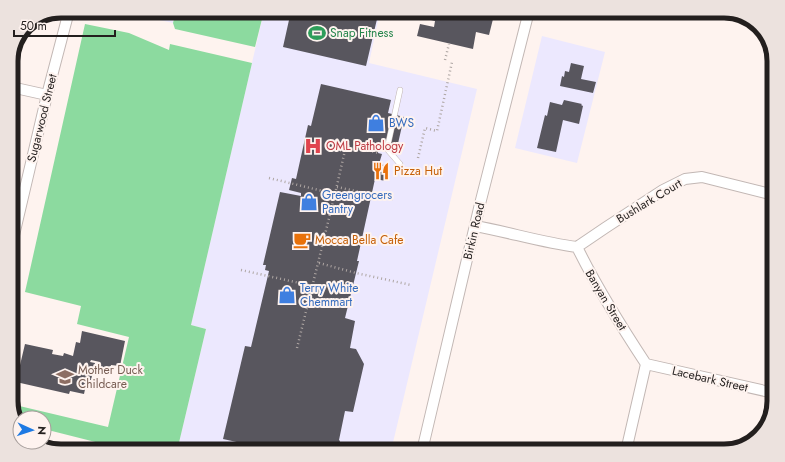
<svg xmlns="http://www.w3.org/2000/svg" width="785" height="462" font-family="Jost,sans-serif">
  <rect width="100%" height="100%" fill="#fef3ef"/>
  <!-- commercial -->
  <path fill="#ece8fe" d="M 119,11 L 176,11 L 173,23 Z
    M 264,11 L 380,11 L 369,63 L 477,89 L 391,451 L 177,451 L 206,329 L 191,325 Z
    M 542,36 L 605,52 L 577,163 L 515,148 Z"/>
  <!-- green -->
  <path fill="#8cda9f" d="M 176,11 L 264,11 L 255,47 L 175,29 L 173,23 Z
    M 85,24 L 129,33 L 169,50 L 170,44 L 252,63 L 191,325 L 206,329 L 177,451 L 131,451 L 44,429 L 44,418 L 20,418 L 20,424 L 17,423 L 11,404 L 108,427 L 129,337 L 77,324 L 81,306 L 25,292 Z"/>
  <!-- building -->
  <path fill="#58565e" d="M 291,11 L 340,11 L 377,19 L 366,66 L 283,47 Z
    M 394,11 L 495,11 L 489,35 L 476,32 L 473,49 L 417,36 L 420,24 L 434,27 L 435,21 Z
    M 571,63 L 584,66 L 581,79 L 596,82 L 593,93 L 560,86 L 562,76 L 564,77 L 565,71 L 569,72 Z
    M 321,84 L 391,100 L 388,113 L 404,117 L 397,148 L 380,144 L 378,153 L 382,154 L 379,164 L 389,166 L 386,181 L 375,179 L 357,261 L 359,261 L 345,318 L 355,321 L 350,348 L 356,349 L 364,364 L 353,412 L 345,411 L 339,440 L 340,441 L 338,451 L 258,451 L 259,447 L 223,439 L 245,346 L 251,347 L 269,271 L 265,270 L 266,265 L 263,265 L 280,192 L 301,196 L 301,193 L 289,190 L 292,178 L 296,179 L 308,125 L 311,126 Z
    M 564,100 L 582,104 L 581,105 L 583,106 L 579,124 L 563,120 L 556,152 L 537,148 L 545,115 L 547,116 L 550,102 L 562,105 Z
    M 82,331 L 125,341 L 120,366 L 111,365 L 109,374 L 98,371 L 100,362 L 91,360 L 90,362 L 95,363 L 91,380 L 87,380 L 84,394 L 70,391 L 69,394 L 16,382 L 25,344 L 53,350 L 52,354 L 63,356 L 64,353 L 73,356 L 76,342 L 80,343 Z"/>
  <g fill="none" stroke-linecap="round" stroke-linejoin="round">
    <!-- lane casing -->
    <g stroke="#c2b7b4" stroke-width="6">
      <path id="lane" d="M 400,90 L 387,149 L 400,164"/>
    </g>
    <!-- street casing -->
    <g stroke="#c2b7b4" stroke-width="12">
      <path id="street" d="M 11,87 L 47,95
        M 475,226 C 509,232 543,243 577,247 C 597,288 621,326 646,364 L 626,451
        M 577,247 L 605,228 L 663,190 L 685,179 L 702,177 L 774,195
        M 11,248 L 47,95 L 69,11
        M 646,364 L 774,393
        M 422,451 L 480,204 L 529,11"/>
    </g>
    <!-- path -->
    <path stroke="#aea6a3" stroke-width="2.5" stroke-dasharray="1 3" stroke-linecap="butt" d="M 445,60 L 449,44
      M 418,158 L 425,128 L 437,131 L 452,62
      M 269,178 L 335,194 L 346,146 L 380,153
      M 337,187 L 393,199
      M 319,263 L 356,273 L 411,285
      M 241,270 L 313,286
      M 297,348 L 335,194"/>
    <!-- lane -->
    <use href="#lane" stroke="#fff" stroke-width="5"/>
    <!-- street -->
    <use href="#street" stroke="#fff" stroke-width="10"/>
  </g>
  <!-- icons -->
  <defs>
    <g id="stadium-bare" transform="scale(1.38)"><path d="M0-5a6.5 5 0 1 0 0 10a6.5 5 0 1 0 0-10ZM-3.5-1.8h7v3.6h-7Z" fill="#2e9e5b" stroke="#fef3ef" stroke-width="2.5" paint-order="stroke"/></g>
    <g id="shop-bare" transform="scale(1.38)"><path d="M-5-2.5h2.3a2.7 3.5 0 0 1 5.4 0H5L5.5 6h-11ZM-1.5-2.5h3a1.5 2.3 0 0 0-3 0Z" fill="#3f7fe0" stroke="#fef3ef" stroke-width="2.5" paint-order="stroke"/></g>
    <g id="hospital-bare" transform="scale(1.38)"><path d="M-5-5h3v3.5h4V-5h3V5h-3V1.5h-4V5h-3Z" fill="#e0444e" stroke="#fef3ef" stroke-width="2.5" paint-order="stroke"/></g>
    <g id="restaurant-bare" transform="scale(1.38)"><path d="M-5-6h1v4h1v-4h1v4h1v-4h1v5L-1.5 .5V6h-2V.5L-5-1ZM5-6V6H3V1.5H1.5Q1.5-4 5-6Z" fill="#e8710a" stroke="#fef3ef" stroke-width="2.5" paint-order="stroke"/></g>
    <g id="cafe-bare" transform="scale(1.38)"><path d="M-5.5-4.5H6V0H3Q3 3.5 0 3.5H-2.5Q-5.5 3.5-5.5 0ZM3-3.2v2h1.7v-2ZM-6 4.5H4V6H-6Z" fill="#e8710a" stroke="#fef3ef" stroke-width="2.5" paint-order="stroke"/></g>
    <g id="school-bare" transform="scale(1.38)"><path d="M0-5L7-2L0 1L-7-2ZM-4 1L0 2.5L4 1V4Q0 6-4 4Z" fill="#8d6e63" stroke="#fef3ef" stroke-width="2.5" paint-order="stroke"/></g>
  </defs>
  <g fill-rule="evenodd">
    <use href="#stadium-bare" x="317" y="33"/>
    <use href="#shop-bare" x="376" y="123"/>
    <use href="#hospital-bare" x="313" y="146"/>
    <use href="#restaurant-bare" x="381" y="171"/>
    <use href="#shop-bare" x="309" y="202"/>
    <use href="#cafe-bare" x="302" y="240"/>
    <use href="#shop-bare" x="287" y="295"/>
    <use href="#school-bare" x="65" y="377"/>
  </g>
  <g text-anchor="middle" stroke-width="4" stroke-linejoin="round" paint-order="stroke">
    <!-- leisure labels -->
    <g font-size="12" fill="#27864d" stroke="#fef3ef" text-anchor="start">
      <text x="330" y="37">Snap Fitness</text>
    </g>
    <!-- street labels -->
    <g font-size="12" fill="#231f1e" stroke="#fef3ef">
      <text transform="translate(42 118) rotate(-76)" y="4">Sugarwood Street</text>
      <text transform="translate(649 201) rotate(-31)" y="4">Bushlark Court</text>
      <text transform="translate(474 231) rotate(-77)" y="4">Birkin Road</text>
      <text transform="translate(606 300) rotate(59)" y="4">Banyan Street</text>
      <text transform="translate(710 379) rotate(13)" y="4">Lacebark Street</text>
    </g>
    <!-- shop labels -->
    <g font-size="12" fill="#366cbe" stroke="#fef3ef" text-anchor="start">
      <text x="389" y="127">BWS</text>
      <text x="322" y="199">Greengrocers<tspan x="322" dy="14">Pantry</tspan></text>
      <text x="300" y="292">Terry White<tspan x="300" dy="14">Chemmart</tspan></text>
    </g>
    <!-- health labels -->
    <g font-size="12" fill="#be3a42" stroke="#fef3ef" text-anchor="start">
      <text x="326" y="150">OML Pathology</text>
    </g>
    <!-- food labels -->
    <g font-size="12" fill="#c56008" stroke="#fef3ef" text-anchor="start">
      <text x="394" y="175">Pizza Hut</text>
      <text x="315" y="244">Mocca Bella Cafe</text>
    </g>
    <!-- education labels -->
    <g font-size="12" fill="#785e54" stroke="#fef3ef" text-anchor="start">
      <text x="78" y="374">Mother Duck<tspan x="78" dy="14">Childcare</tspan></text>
    </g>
  </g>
  <!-- crop -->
  <path d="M0 0H785V462H0ZM61 18H724A43 43 0 0 1 767 61V401A43 43 0 0 1 724 444H61A43 43 0 0 1 18 401V61A43 43 0 0 1 61 18Z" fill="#ece2de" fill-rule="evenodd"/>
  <path fill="none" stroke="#231f1e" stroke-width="5" d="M61 18H724A43 43 0 0 1 767 61V401A43 43 0 0 1 724 444H61A43 43 0 0 1 18 401V61A43 43 0 0 1 61 18Z"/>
  <!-- north arrow -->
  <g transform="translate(32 430) rotate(93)"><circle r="19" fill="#fef3ef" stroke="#a69e9b"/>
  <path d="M0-3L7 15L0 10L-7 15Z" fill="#1e7ae3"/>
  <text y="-6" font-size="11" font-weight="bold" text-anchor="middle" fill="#231f1e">N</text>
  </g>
  <!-- scale -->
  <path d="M14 30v6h101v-6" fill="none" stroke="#231f1e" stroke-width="2"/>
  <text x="20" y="30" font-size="12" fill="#231f1e" stroke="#fef3ef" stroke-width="3" paint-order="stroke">50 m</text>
</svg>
